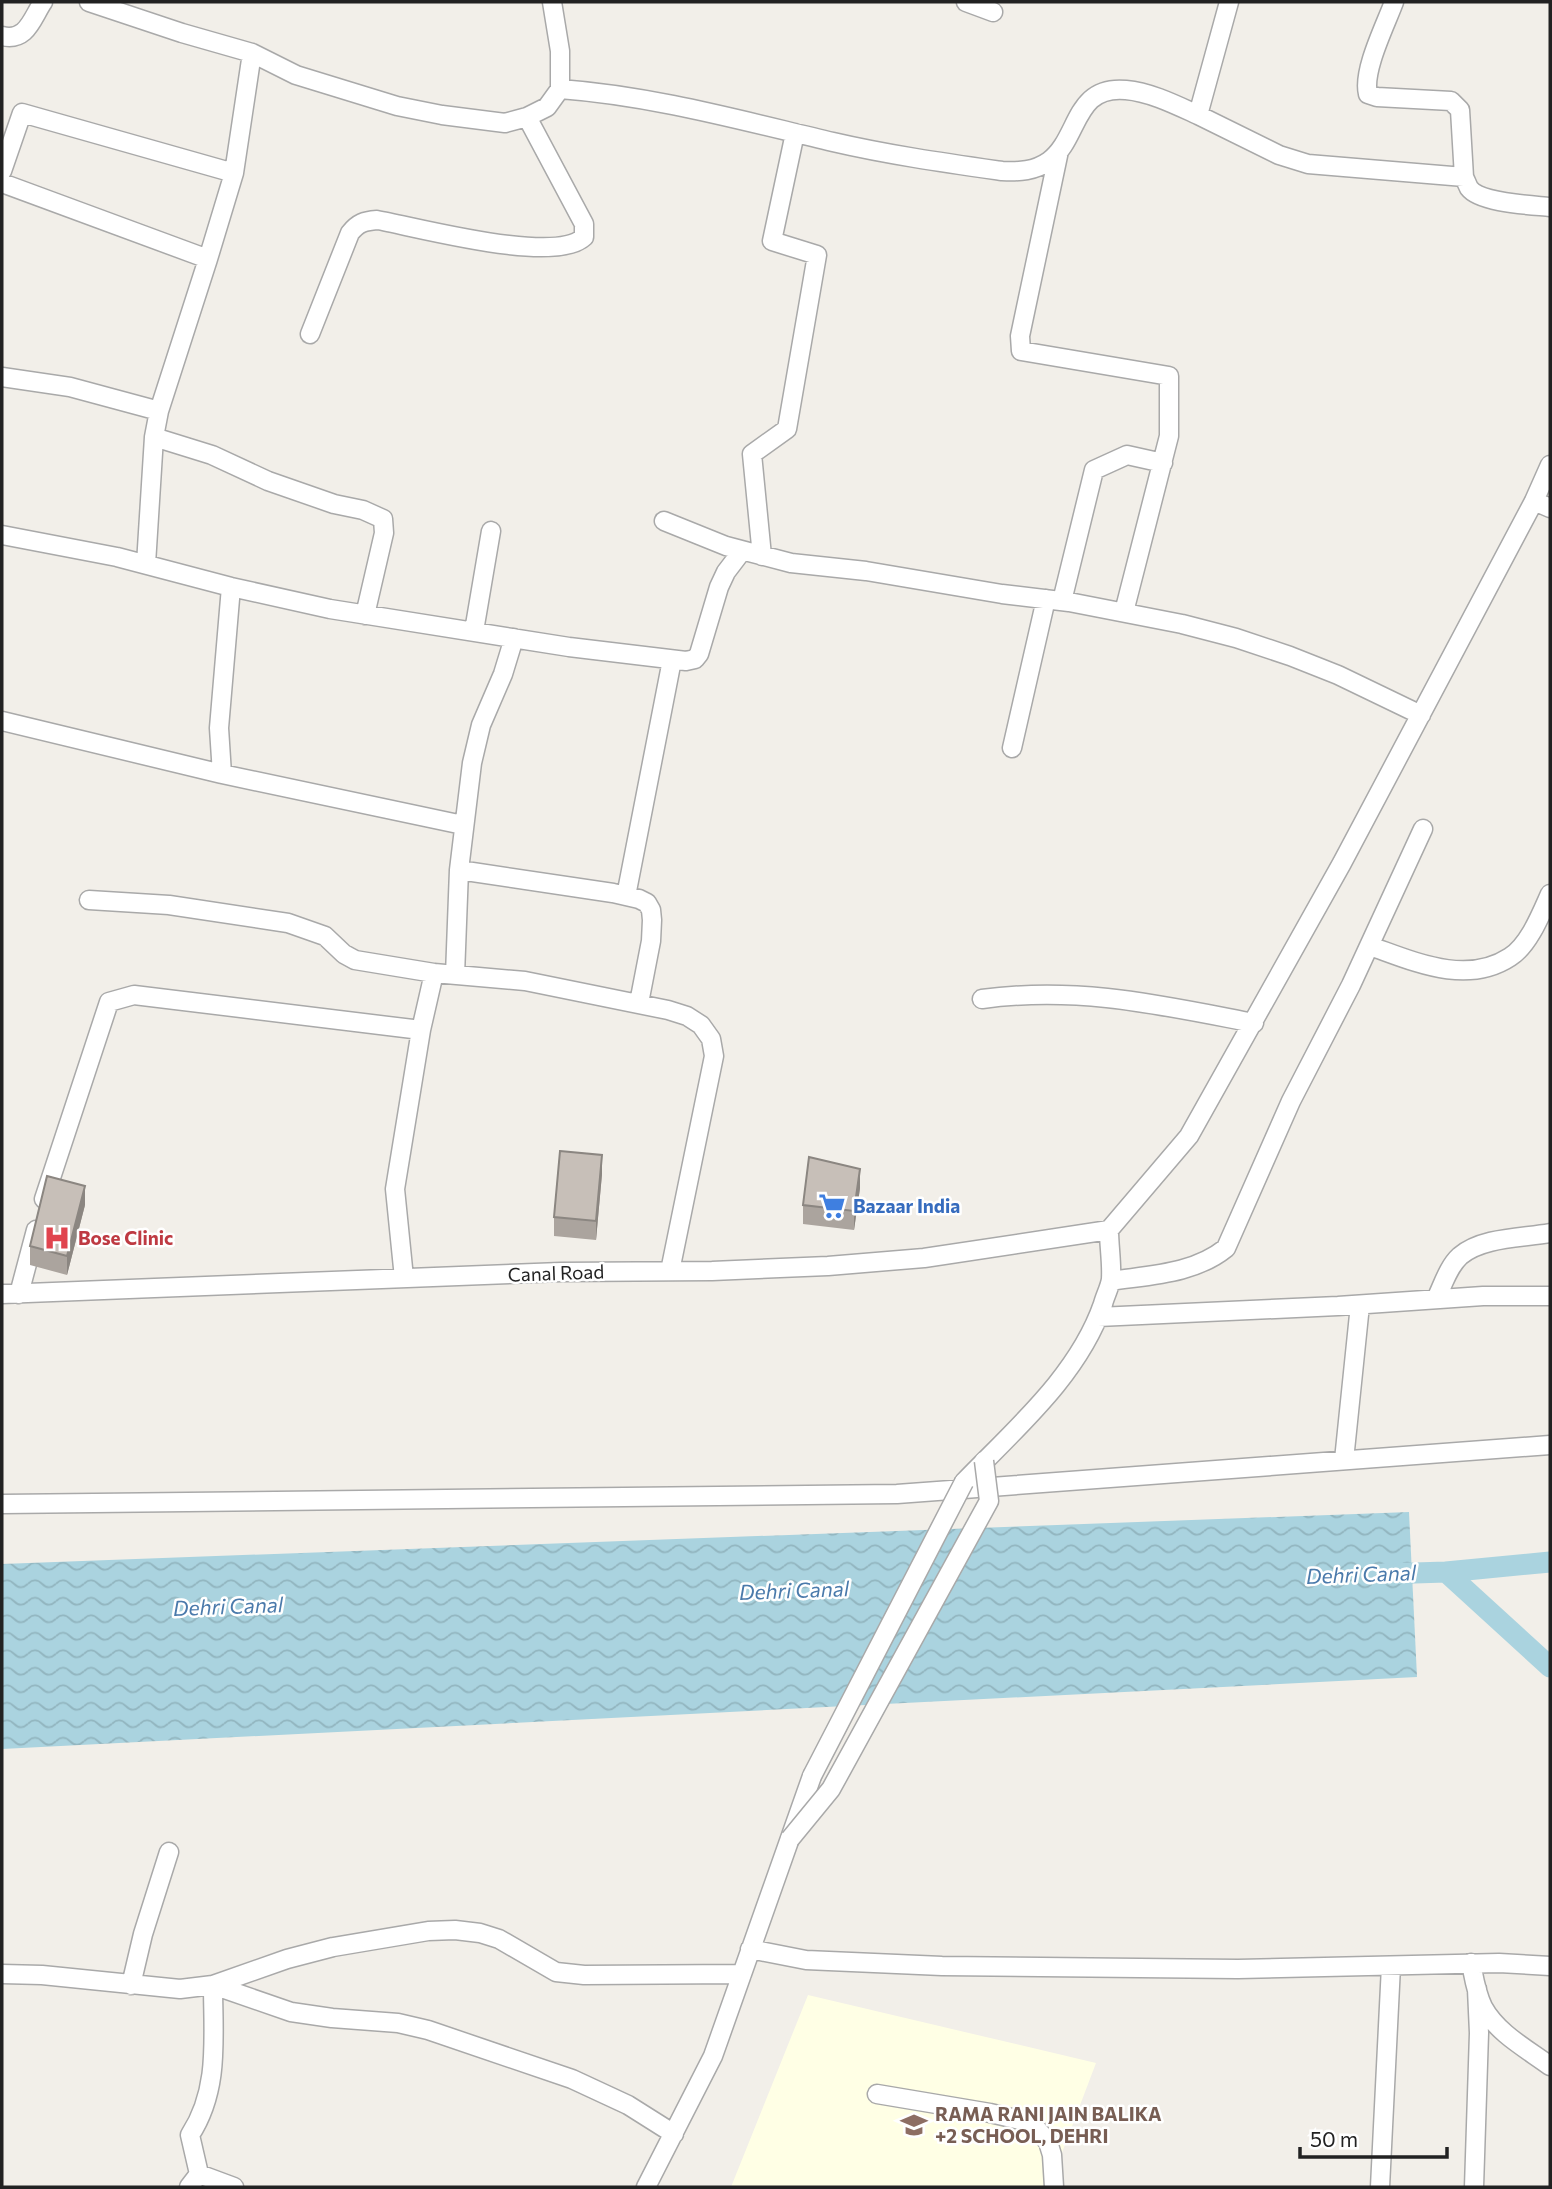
<svg xmlns="http://www.w3.org/2000/svg" width="1552" height="2189" font-family="Commissioner,sans-serif">
  <defs>
    <pattern id="water-waves" width="16" height="10" patternUnits="userSpaceOnUse" patternTransform="scale(1.75)"><rect width="16" height="10" fill="#aad3df"/><path d="M0 5q4-4 8 0t8 0" fill="none" stroke="#92b5bf"/></pattern>
  </defs>
  <rect width="100%" height="100%" fill="#f2efe9"/>
  <!-- education -->
  <path fill="#ffffe5" d="M 808,1995 L 1096,2063 L 1049,2187 L 731,2187 Z"/>
  <!-- water -->
  <path fill="url(#water-waves)" d="M 1409,1512 L 1417,1677 L 2,1749 L 2,1564 Z"/>
  <g fill="none" stroke-linecap="round" stroke-linejoin="round">
    <!-- canal -->
    <path stroke="#aad3df" stroke-width="21" d="M 1446,1572 L 1550,1562
      M 1383,1574 L 1446,1572 L 1550,1667"/>
    <!-- street casing -->
    <g stroke="#a9a9a9" stroke-width="21">
      <path id="street" d="M 89,2 L 182,33 L 252,53 L 296,75 L 397,106 L 442,115 L 505,123 L 527,117 L 547,107 L 560,89 L 560,51 L 552,2
        M 966,2 L 993,12
        M 1394,2 C 1386,24 1362,71 1368,94 L 1377,97 L 1451,101 L 1460,110 L 1464,177
        M 2,36 C 27,42 32,18 43,2
        M 560,89 C 654,96 743,121 833,142 C 889,155 946,163 1002,171 C 1019,172 1035,171 1049,161 C 1080,138 1073,85 1126,90 C 1150,92 1176,105 1198,115 L 1229,2
        M 1198,115 L 1279,155 L 1308,164 L 1464,177 C 1465,179 1468,186 1469,188 C 1480,203 1531,205 1550,207
        M 1059,151 L 1020,336 L 1021,351 L 1169,376 L 1169,436 L 1124,612
        M 2,171 L 22,113 L 234,173 L 252,53
        M 2,183 L 208,259 L 234,173
        M 310,334 L 350,233 C 358,223 364,221 377,220 C 417,227 555,265 584,237 L 584,224 L 527,117
        M 2,377 L 70,387 L 159,411
        M 154,437 L 212,455 L 268,481 L 334,504 L 363,510 L 383,519 L 384,533 L 365,615
        M 1534,501 L 1550,508
        M 664,521 L 726,546 L 791,563 L 866,571 L 1002,594 L 1069,602 L 1182,624 L 1236,638 L 1290,656 L 1338,675 L 1421,715
        M 2,535 L 117,557 L 231,587 L 330,609 L 569,647 L 686,661 L 695,659 L 699,654 L 719,587 L 726,572 L 742,551
        M 762,556 L 752,454 L 787,429 L 817,255 L 772,241 L 795,133
        M 146,564 L 154,437 L 159,411 L 208,259
        M 1062,601 L 1094,470 L 1127,455 L 1163,463
        M 474,631 L 491,531
        M 2,721 L 222,774 L 463,825
        M 1012,748 L 1046,599
        M 222,774 L 219,728 L 231,587
        M 459,870 L 613,893 L 639,899 L 647,903 L 651,910 L 652,920 L 651,941 L 639,1003
        M 626,896 L 672,660
        M 89,900 L 169,905 L 288,923 L 325,936 L 344,954 L 355,960 L 434,973 L 525,981 L 668,1010 L 687,1016 L 701,1025 L 711,1039 L 714,1056 L 670,1271
        M 1370,946 C 1413,961 1466,986 1510,957 C 1529,945 1541,914 1550,894
        M 455,975 L 459,870 L 472,763 L 481,725 L 503,674 L 514,638
        M 982,999 C 1079,986 1160,1005 1254,1023
        M 44,1199 L 109,1002 L 134,995 L 421,1030
        M 404,1278 L 395,1189 L 421,1030 L 434,973
        M 1111,1281 C 1150,1275 1194,1274 1226,1248 L 1291,1101 L 1351,985 L 1423,829
        M 2,1294 L 561,1272 L 712,1271 L 828,1266 L 924,1258 L 1109,1230
        M 19,1294 L 36,1230
        M 1436,1299 C 1443,1285 1448,1267 1460,1256 C 1482,1237 1523,1238 1550,1233
        M 1098,1317 L 1338,1306 L 1483,1296 L 1550,1296
        M 1344,1460 L 1360,1305
        M 964,1482 C 1015,1429 1078,1376 1103,1304 C 1105,1296 1110,1287 1111,1279 C 1112,1263 1109,1246 1109,1230 L 1189,1136 L 1342,863 L 1534,501 L 1550,465
        M 2,1504 L 897,1494 L 1550,1445
        M 750,1949 L 806,1960 L 942,1966 L 1238,1969 L 1499,1963 L 1550,1966
        M 1471,1963 C 1474,1978 1476,1993 1483,2007 C 1497,2033 1527,2049 1550,2066
        M 2,1974 L 42,1975 L 180,1989 L 213,1985 L 287,1959 L 333,1947 L 428,1931 L 455,1930 L 480,1933 L 499,1939 L 556,1972 L 584,1975 L 742,1974
        M 131,1985 L 143,1934 L 169,1852
        M 877,2094 L 990,2113 L 1020,2120 L 1037,2129 L 1048,2142 L 1052,2155 L 1054,2187
        M 199,2174 L 234,2187
        M 189,2187 L 199,2174 L 190,2135 C 220,2089 213,2037 213,1985 L 291,2012 L 332,2018 L 398,2023 L 428,2030 L 572,2079 L 628,2105 L 674,2134
        M 646,2187 L 713,2056 L 812,1776
        M 1380,2187 L 1391,1966
        M 1474,2187 L 1479,2033 L 1477,1989"/>
    </g>
    <!-- street -->
    <use href="#street" stroke="#fff" stroke-width="18"/>
    <!-- street-bridge casing -->
    <g stroke="#a9a9a9" stroke-width="21" stroke-linecap="butt">
      <path id="street-bridge" d="M 812,1776 L 964,1482
        M 790,1839 L 831,1789 L 989,1501 L 984,1461"/>
    </g>
    <!-- street-bridge -->
    <use href="#street-bridge" stroke="#fff" stroke-width="18"/>
  </g>
  <!-- wall -->
  <path fill="#aba49e" d="M 602,1174 L 596,1240 L 554,1236 L 554,1217 Z
    M 860,1188 L 854,1230 L 803,1224 L 803,1205 Z
    M 85,1205 L 67,1275 L 30,1265 L 30,1246 Z"/>
  <!-- shaded-wall -->
  <path fill="#8b8681" d="M 602,1155 L 602,1174 L 596,1240 L 596,1221 Z
    M 860,1169 L 860,1188 L 854,1230 L 854,1211 Z
    M 85,1186 L 85,1205 L 67,1275 L 67,1256 Z"/>
  <!-- building -->
  <path fill="#c7bfb8" stroke="#8b8681" stroke-width="2" d="M 560,1151 L 602,1155 L 596,1221 L 554,1217 Z
    M 809,1157 L 860,1169 L 854,1211 L 803,1205 Z
    M 47,1176 L 85,1186 L 67,1256 L 30,1246 Z"/>
  <!-- icons -->
  <defs>
    <g id="supermarket-bare" transform="scale(2.1)"><path d="M-6-5.5h2.5l.6 2H6L4.5 2H-2.5L-4.4-4H-6ZM-1.5 3.2a1.3 1.3 0 1 0 .1 0ZM3 3.2a1.3 1.3 0 1 0 .1 0Z" fill="#3f7fe0" stroke="#fff" stroke-width="2.5" paint-order="stroke"/></g>
    <g id="hospital-bare" transform="scale(2.1)"><path d="M-5-5h3v3.5h4V-5h3V5h-3V1.5h-4V5h-3Z" fill="#e0444e" stroke="#fff" stroke-width="2.5" paint-order="stroke"/></g>
    <g id="school-bare" transform="scale(2.1)"><path d="M0-5L7-2L0 1L-7-2ZM-4 1L0 2.5L4 1V4Q0 6-4 4Z" fill="#8d6e63" stroke="#fff" stroke-width="2.5" paint-order="stroke"/></g>
  </defs>
  <g fill-rule="evenodd">
    <use href="#supermarket-bare" x="832" y="1206"/>
    <use href="#hospital-bare" x="57" y="1238"/>
    <use href="#school-bare" x="914" y="2125"/>
  </g>
  <g text-anchor="middle" stroke-width="5" stroke-linejoin="round" paint-order="stroke">
    <!-- shop labels -->
    <g font-size="19" font-weight="bold" fill="#366cbe" stroke="#fff" text-anchor="start">
      <text x="853" y="1213">Bazaar India</text>
    </g>
    <!-- health labels -->
    <g font-size="19" font-weight="bold" fill="#be3a42" stroke="#fff" text-anchor="start">
      <text x="78" y="1245">Bose Clinic</text>
    </g>
    <!-- street labels -->
    <g font-size="19" fill="#222" stroke="#fff">
      <text transform="translate(556 1273) rotate(-2)" y="7">Canal Road</text>
    </g>
    <!-- education labels -->
    <g font-size="19" font-weight="bold" fill="#785e54" stroke="#fff" text-anchor="start">
      <text x="935" y="2121">RAMA RANI JAIN BALIKA<tspan x="935" dy="22">+2 SCHOOL, DEHRI</tspan></text>
    </g>
    <!-- water labels -->
    <g font-size="21" font-style="italic" fill="#4a7aab" stroke="#fff">
      <text transform="translate(1361 1575) rotate(-2)" y="7">Dehri Canal</text>
      <text transform="translate(794 1591) rotate(-2)" y="7">Dehri Canal</text>
      <text transform="translate(228 1607) rotate(-2)" y="7">Dehri Canal</text>
    </g>
  </g>
  <!-- border -->
  <rect width="1552" height="2189" fill="none" stroke="#222222" stroke-width="7"/>
  <!-- scale -->
  <path d="M1300 2147v10h147v-10" fill="none" stroke="#222222" stroke-width="3.5"/>
  <text x="1310" y="2147" font-size="21" fill="#222222" stroke="#ffffff" stroke-width="5" paint-order="stroke">50 m</text>
</svg>
